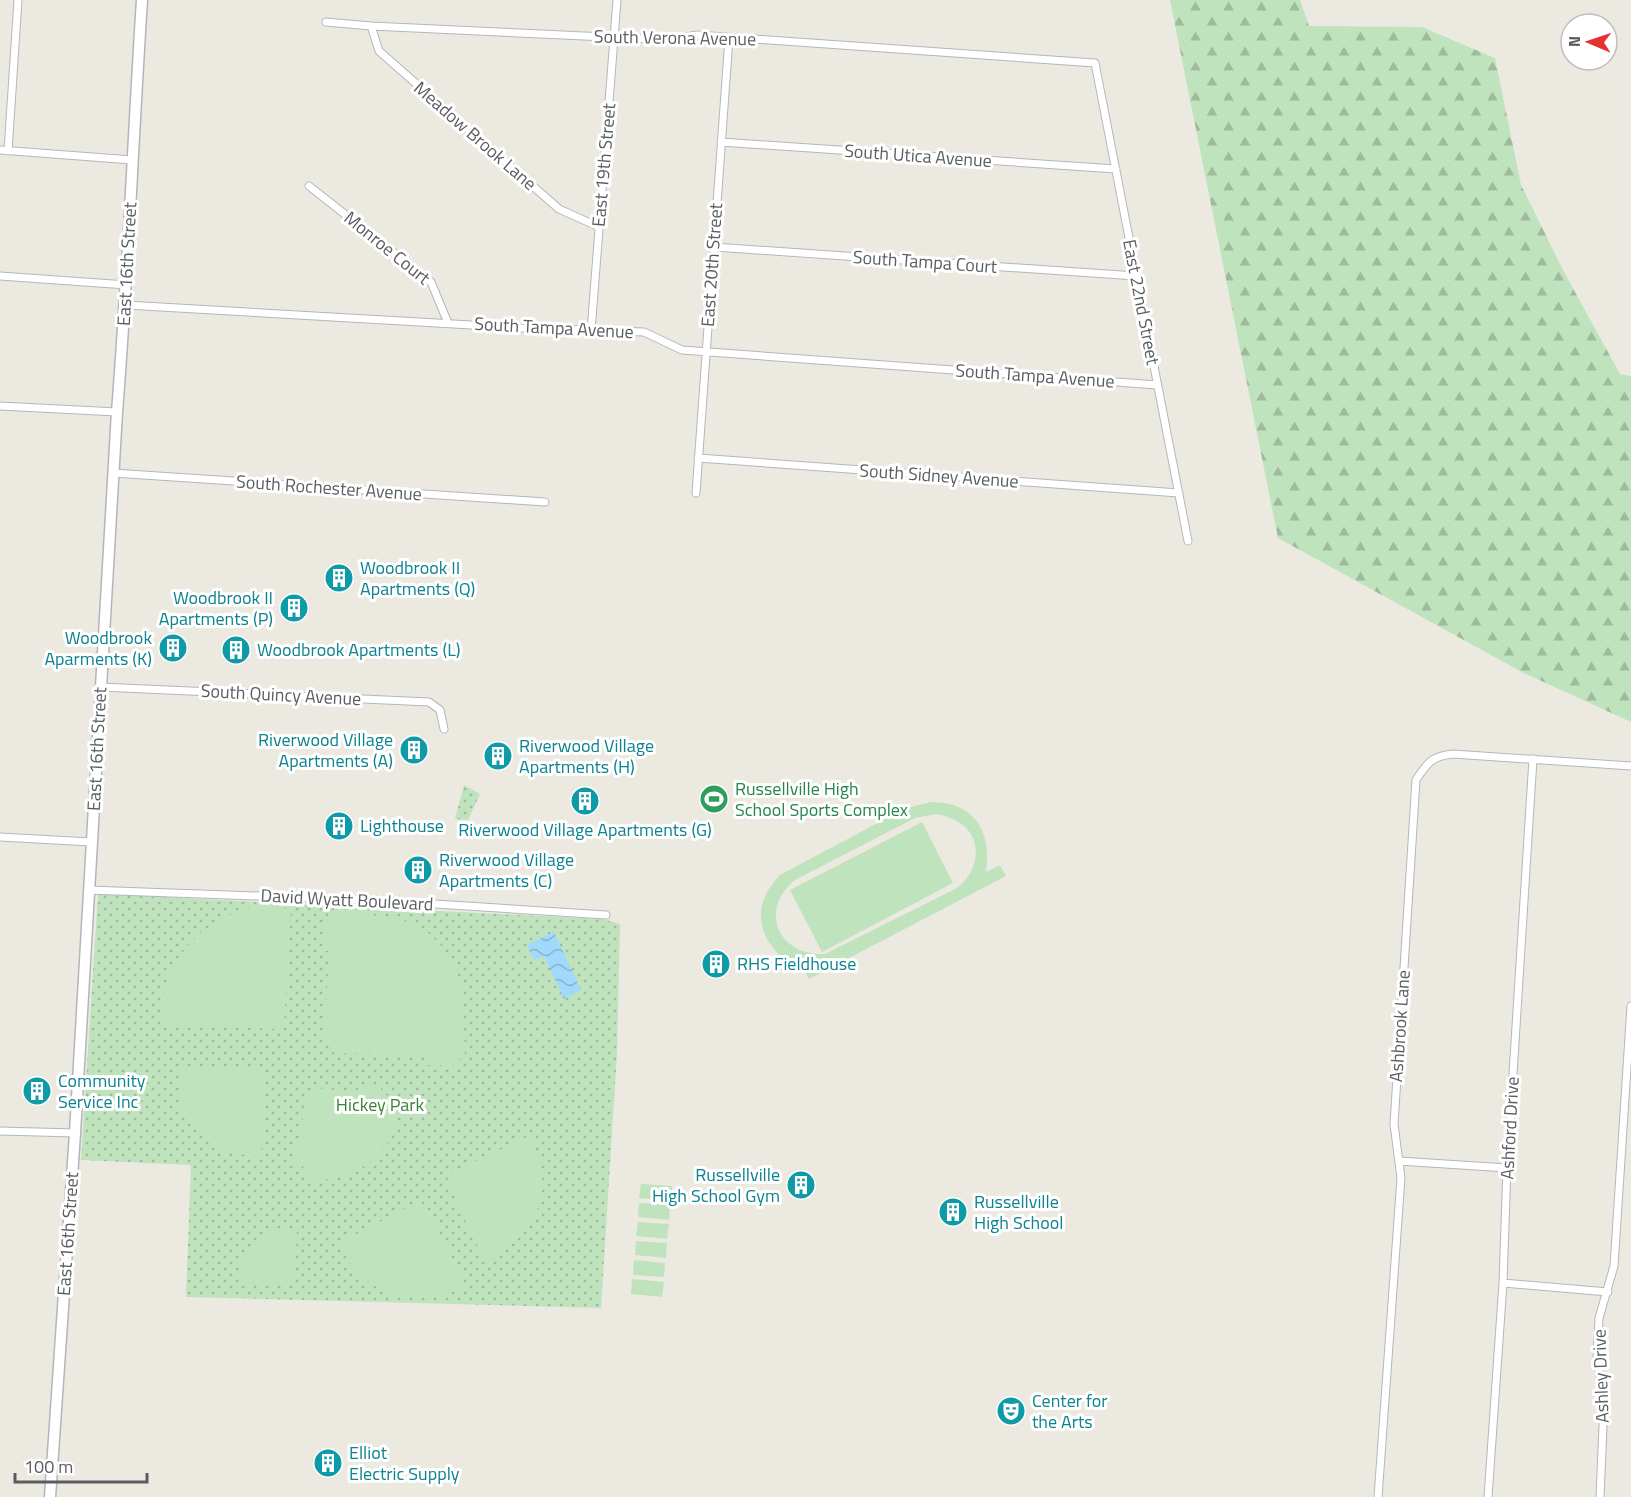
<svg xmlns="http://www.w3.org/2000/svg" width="1631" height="1497" font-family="'Titillium Web',sans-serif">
  <defs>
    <pattern id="forest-firs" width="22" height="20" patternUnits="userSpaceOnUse" patternTransform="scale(1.5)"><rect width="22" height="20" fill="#bfe3bd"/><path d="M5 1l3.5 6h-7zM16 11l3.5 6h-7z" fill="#9ebb9d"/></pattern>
    <pattern id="park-dots" width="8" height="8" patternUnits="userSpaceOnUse" patternTransform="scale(1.5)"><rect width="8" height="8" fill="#bfe3bd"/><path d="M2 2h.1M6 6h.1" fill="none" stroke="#9ebb9d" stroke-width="1.8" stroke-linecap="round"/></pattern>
    <pattern id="water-waves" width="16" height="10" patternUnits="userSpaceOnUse" patternTransform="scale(1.5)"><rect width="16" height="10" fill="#a1d9fc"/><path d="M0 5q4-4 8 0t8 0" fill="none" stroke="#86b3cf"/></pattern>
  </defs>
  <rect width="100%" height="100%" fill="#ece9e1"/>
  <!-- forest -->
  <path fill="url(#forest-firs)" d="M 1170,0 L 1300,0 L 1309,26 L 1422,27 L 1495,58 L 1521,185 L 1564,272 L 1620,374 L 1631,376 L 1631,722 L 1522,672 L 1278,538 Z"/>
  <!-- park -->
  <path fill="url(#park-dots)" d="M 464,785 L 480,794 L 468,820 L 455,819 Z
    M 98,894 L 602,919 L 620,924 L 617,1052 L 601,1308 L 186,1297 L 191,1165 L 81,1160 Z"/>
  <!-- pitch -->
  <path fill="#bfe3bd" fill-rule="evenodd" d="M 931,802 C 975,802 992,832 986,872 L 1000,865 L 1006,876 L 809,979 L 803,967 C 779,963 759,936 761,912 C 762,897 771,885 780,875 L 906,808 ZM 936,814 C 946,816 955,819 963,825 C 984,843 977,873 957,888 L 825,954 C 778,956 758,910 795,880 L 915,818 Z
    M 922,822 L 953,883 L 822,952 L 790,890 Z
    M 259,906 L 291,909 L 284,1023 L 276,1029 L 160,1024 C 162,1011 162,995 166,983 C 177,952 202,926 232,914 C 240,910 250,908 259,906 Z
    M 333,910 L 401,919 L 424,929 L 440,944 L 455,965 L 463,992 L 465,1057 L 459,1059 L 460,1066 L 425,1065 L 426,1055 L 334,1053 L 324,1040 L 329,951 L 322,951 L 324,919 L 330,918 Z
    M 178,1066 L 258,1070 L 266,1079 L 261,1156 C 235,1156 211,1148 194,1128 C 192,1124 187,1121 185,1117 C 179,1104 179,1081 178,1066 Z
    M 359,1085 L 381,1086 L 381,1095 L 397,1096 C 396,1109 397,1126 391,1138 C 389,1142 385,1146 382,1149 C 361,1176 338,1179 306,1181 L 303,1166 L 295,1166 L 295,1140 L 301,1138 L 305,1094 L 315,1088 L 357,1092 Z
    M 529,1136 C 559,1189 536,1235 485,1262 L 447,1182 L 449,1174 Z
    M 641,1184 L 672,1186 L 671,1201 L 639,1198 Z
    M 418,1202 L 426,1205 L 466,1285 C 456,1290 446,1295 435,1297 C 393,1303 355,1283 339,1243 Z
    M 639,1203 L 670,1205 L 669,1220 L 638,1217 Z
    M 638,1222 L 669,1224 L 667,1239 L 636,1236 Z
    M 274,1228 L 297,1229 L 295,1285 L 239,1282 C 238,1265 247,1246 261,1235 C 264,1232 270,1230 274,1228 Z
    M 636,1241 L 667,1243 L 666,1258 L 635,1255 Z
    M 634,1260 L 665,1263 L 664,1277 L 633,1275 Z
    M 632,1279 L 664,1282 L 662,1297 L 631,1294 Z"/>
  <!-- water -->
  <path fill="url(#water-waves)" d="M 554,932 L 581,990 L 564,999 L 544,956 L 534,960 L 527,945 Z"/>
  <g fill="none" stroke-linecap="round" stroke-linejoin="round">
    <!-- street casing -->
    <g stroke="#b3b7bb" stroke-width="9">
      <path id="street" d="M 326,22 L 371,26 L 671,40 L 697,35 L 1095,63 L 1188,541
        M 371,26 L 379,51 L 559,209 L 599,227
        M 721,142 L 1116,169
        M 0,150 L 132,160
        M 8,151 L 18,0
        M 309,186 L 431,282 L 448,323
        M 714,247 L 1136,276
        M 0,276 L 127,285
        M 126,305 L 521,328 L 644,332 L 682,350 L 1157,385
        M 591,331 L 617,0
        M 0,406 L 117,412
        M 698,458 L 1179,493
        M 113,473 L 545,502
        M 696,493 L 729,38
        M 100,687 L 429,702 L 440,710 L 444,729
        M 0,837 L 91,842
        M 88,890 L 372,900 L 606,915
        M 0,1131 L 75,1133
        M 1399,1161 L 1507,1168
        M 1503,1283 L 1608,1292
        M 1378,1497 L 1401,1178 L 1394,1124 L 1416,780 C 1427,763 1432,756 1453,754 L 1631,766
        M 1488,1497 L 1503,1283 L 1507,1168 L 1533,759
        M 1600,1497 L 1604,1402 L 1597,1357 L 1599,1318 L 1614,1266 L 1631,1006"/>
    </g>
    <!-- secondary casing -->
    <g stroke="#b2b6bb" stroke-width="13">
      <path id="secondary" d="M 50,1497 L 75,1133 L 117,412 C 128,275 133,137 142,0"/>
    </g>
    <!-- street -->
    <use href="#street" stroke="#fff" stroke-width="7"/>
    <!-- secondary -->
    <use href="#secondary" stroke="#fff" stroke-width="10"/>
  </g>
  <!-- icons -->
  <defs>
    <g id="building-disc" transform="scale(1.5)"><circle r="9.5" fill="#0f9aa8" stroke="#fff"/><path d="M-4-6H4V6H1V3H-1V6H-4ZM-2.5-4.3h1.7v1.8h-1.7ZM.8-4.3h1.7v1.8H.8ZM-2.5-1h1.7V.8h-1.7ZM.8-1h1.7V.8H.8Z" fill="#fff"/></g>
    <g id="stadium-disc" transform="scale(1.5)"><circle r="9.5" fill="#2e9e5b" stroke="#fff"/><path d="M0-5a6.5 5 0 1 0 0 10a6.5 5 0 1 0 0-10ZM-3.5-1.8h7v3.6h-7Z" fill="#fff"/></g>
    <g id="theatre-disc" transform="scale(1.5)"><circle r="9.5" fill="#0f9aa8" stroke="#fff"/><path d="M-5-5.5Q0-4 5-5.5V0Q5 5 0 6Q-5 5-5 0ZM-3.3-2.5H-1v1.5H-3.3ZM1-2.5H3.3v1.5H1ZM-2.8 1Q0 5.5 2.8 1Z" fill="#fff"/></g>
  </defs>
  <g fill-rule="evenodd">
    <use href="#building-disc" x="339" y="578"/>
    <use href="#building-disc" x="294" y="608"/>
    <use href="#building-disc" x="173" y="648"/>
    <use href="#building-disc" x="236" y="650"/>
    <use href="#building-disc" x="414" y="750"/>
    <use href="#building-disc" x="498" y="756"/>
    <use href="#stadium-disc" x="714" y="799"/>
    <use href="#building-disc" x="585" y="801"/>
    <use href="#building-disc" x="339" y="826"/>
    <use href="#building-disc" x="418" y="870"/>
    <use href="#building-disc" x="716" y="964"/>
    <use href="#building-disc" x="37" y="1091"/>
    <use href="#building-disc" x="801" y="1185"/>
    <use href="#building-disc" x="953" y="1212"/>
    <use href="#theatre-disc" x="1011" y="1411"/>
    <use href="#building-disc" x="328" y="1463"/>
  </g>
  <g text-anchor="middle" stroke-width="6" stroke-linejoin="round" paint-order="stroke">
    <!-- street labels -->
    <g font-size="18" fill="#595d61" stroke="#fff">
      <text transform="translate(675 38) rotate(1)" y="6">South Verona Avenue</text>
      <text transform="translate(475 136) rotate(41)" y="6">Meadow Brook Lane</text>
      <text transform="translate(918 156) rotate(4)" y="6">South Utica Avenue</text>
      <text transform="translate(604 165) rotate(-85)" y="6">East 19th Street</text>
      <text transform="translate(387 248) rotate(39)" y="6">Monroe Court</text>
      <text transform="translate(925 262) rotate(4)" y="6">South Tampa Court</text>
      <text transform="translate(127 264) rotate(-87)" y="6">East 16th Street</text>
      <text transform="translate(712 265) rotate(-86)" y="6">East 20th Street</text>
      <text transform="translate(1141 302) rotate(79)" y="6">East 22nd Street</text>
      <text transform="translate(554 328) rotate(3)" y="6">South Tampa Avenue</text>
      <text transform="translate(1035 376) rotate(4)" y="6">South Tampa Avenue</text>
      <text transform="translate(939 476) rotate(4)" y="6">South Sidney Avenue</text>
      <text transform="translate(329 488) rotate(4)" y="6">South Rochester Avenue</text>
      <text transform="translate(281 695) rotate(3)" y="6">South Quincy Avenue</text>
      <text transform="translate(97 749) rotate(-87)" y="6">East 16th Street</text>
      <text transform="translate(347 900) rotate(3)" y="6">David Wyatt Boulevard</text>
      <text transform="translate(1400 1026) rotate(-86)" y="6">Ashbrook Lane</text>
      <text transform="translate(1510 1128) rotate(-87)" y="6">Ashford Drive</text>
      <text transform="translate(68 1234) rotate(-86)" y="6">East 16th Street</text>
      <text transform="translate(1601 1376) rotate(-92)" y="6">Ashley Drive</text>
    </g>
    <!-- culture labels -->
    <g font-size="18" fill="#0d838f" stroke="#fff" text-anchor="start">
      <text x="360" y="574">Woodbrook II<tspan x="360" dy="21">Apartments (Q)</tspan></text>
      <text x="273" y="604" text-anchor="end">Woodbrook II<tspan x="273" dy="21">Apartments (P)</tspan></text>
      <text x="152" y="644" text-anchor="end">Woodbrook<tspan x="152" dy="21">Aparments (K)</tspan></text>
      <text x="257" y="656">Woodbrook Apartments (L)</text>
      <text x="393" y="746" text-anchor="end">Riverwood Village<tspan x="393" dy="21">Apartments (A)</tspan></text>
      <text x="519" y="752">Riverwood Village<tspan x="519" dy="21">Apartments (H)</tspan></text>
      <text x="360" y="832">Lighthouse</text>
      <text x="585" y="836" text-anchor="middle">Riverwood Village Apartments (G)</text>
      <text x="439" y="866">Riverwood Village<tspan x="439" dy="21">Apartments (C)</tspan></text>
      <text x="737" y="970">RHS Fieldhouse</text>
      <text x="58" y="1087">Community<tspan x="58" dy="21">Service Inc</tspan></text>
      <text x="780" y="1181" text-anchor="end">Russellville<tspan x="780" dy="21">High School Gym</tspan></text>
      <text x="974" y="1208">Russellville<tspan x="974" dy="21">High School</tspan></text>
      <text x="1032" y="1407">Center for<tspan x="1032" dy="21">the Arts</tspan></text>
      <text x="349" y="1459">Elliot<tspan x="349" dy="21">Electric Supply</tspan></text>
    </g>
    <!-- leisure labels -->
    <g font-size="18" fill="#27864d" stroke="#fff" text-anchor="start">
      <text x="735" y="795">Russellville High<tspan x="735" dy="21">School Sports Complex</tspan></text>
    </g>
    <!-- park labels -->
    <g font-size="18" fill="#388237" stroke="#fff">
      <text x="380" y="1111">Hickey Park</text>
    </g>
  </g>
  <!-- north arrow -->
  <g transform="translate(1589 42) rotate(272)"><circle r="28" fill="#ffffff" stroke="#bdbec0" stroke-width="1.5"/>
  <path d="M0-4.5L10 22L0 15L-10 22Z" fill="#e33330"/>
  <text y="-9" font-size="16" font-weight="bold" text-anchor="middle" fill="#595d61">N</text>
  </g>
  <!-- scale -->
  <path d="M15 1473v9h132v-9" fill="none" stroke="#595d61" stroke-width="3"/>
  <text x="24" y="1473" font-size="18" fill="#595d61" stroke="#ffffff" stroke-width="4.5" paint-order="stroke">100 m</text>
</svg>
